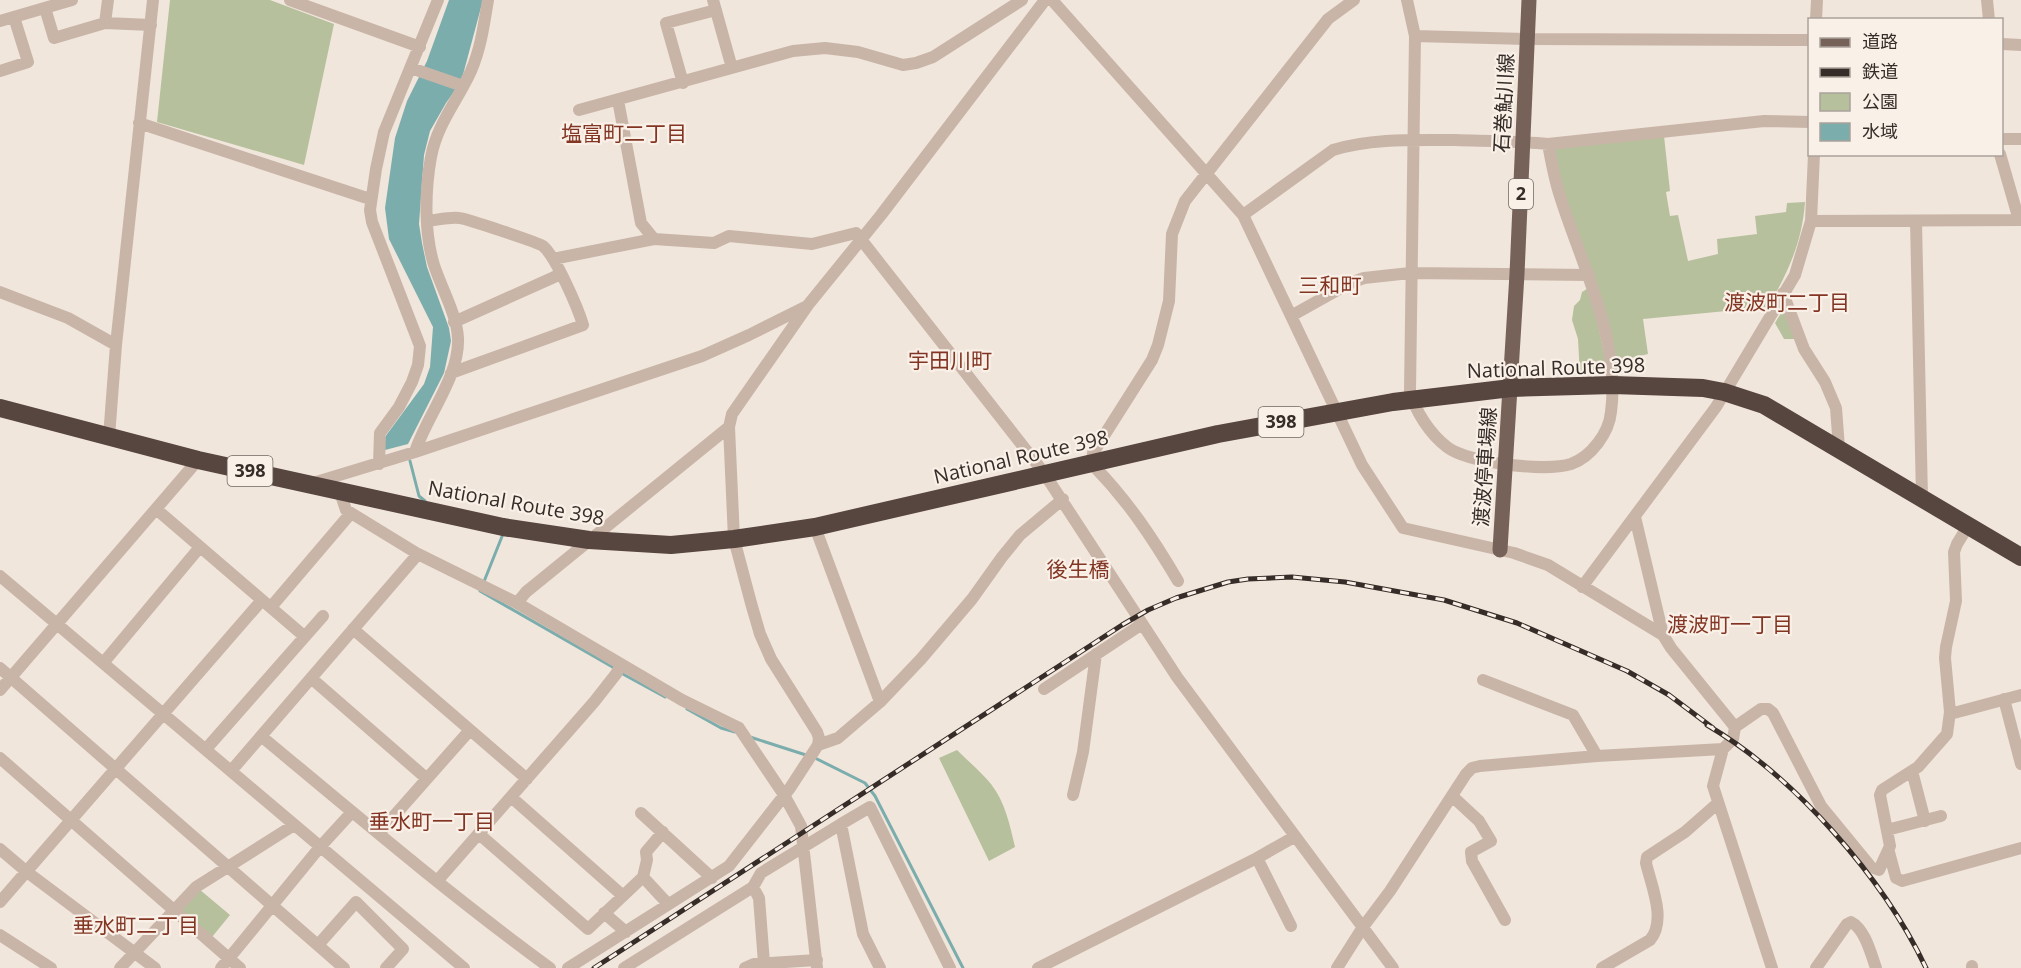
<svg xmlns="http://www.w3.org/2000/svg" width="2021" height="968" font-family="'Open Sans','Noto Sans JP',sans-serif">
  <rect width="100%" height="100%" fill="#f1e6dc"/>
  <!-- green -->
  <path fill="#b6c09c" d="M 170,0 L 270,0 L 334,24 L 304,165 L 157,122 Z
    M 1664,136 L 1670,191 L 1666,192 L 1670,216 L 1678,215 L 1688,261 L 1718,254 L 1717,239 L 1757,234 L 1755,216 L 1786,212 L 1787,203 L 1805,202 C 1802,243 1788,272 1768,307 L 1643,319 L 1648,354 L 1615,362 L 1564,196 L 1552,149 Z
    M 1590,287 L 1608,372 L 1580,375 L 1578,339 L 1572,320 L 1574,306 L 1580,300 L 1582,292 Z
    M 1786,305 L 1797,339 L 1784,339 L 1775,323 Z
    M 957,750 C 968,761 981,772 991,784 C 1005,802 1010,825 1015,847 L 989,861 L 939,758 Z
    M 199,889 L 230,915 L 212,937 L 180,910 Z"/>
  <!-- water -->
  <path fill="#7badad" d="M 449,0 L 483,0 L 461,82 L 446,103 L 430,131 L 424,155 L 419,224 L 422,243 L 427,267 L 449,328 L 451,341 L 444,373 L 408,444 L 385,450 L 385,437 L 424,384 L 430,367 L 433,327 L 389,239 L 385,208 L 395,138 L 407,101 L 427,61 Z"/>
  <g fill="none" stroke-linecap="round" stroke-linejoin="round">
    <!-- stream -->
    <path stroke="#7badad" stroke-width="3" d="M 410,461 L 419,496 L 425,501
      M 483,584 L 503,534
      M 480,590 L 480,591 L 616,669
      M 621,673 L 665,697
      M 687,709 L 721,728 L 735,732
      M 750,737 L 806,755
      M 813,757 L 865,783 L 875,796 L 963,968"/>
    <!-- minor -->
    <path stroke="#c9b5a8" stroke-width="12" d="M 290,0 L 420,47
      M 713,0 L 732,68
      M 1052,0 L 1243,215 L 1362,465 L 1403,528 L 1514,553 L 1548,565 L 1663,635
      M 1407,0 L 1415,36 L 1410,391 C 1415,411 1430,434 1447,447 C 1468,463 1545,472 1571,464 C 1591,457 1609,433 1611,412 C 1621,338 1580,262 1559,193 C 1554,177 1551,160 1548,144
      M 1987,0 L 1989,20
      M 45,8 L 54,38 L 105,23 L 151,25
      M 1816,20 L 1817,0
      M 0,21 L 72,0
      M 105,23 L 108,0
      M 1415,36 L 1528,39 L 1810,40
      M 2002,44 L 2021,45
      M 411,68 L 463,86
      M 0,71 L 28,62 L 14,17
      M 683,83 L 666,23 L 716,10
      M 618,100 L 641,223 L 654,239
      M 579,110 L 793,51 L 825,48 L 858,52 L 903,65 L 916,63 L 933,57 L 1022,0
      M 139,123 L 370,199
      M 2002,139 L 2021,139
      M 2000,154 L 2019,220
      M 1243,215 L 1333,150 C 1371,138 1416,140 1456,140 C 1486,141 1517,141 1548,144 L 1764,121 L 1810,122
      M 427,221 C 437,220 449,217 459,218 C 465,218 539,243 543,246 C 556,257 578,308 583,325 L 451,373
      M 1811,221 L 2021,220
      M 1916,221 L 1922,498
      M 553,259 L 654,239 L 714,243 L 729,236 L 812,244 L 856,233 L 1044,473 L 1177,677 L 1393,968
      M 0,292 L 68,318 L 116,345
      M 1783,293 L 1804,349 L 1825,382 L 1836,408 L 1839,448
      M 1291,316 L 1350,283 L 1364,278 L 1410,273 L 1589,275
      M 454,322 L 561,274
      M 109,437 L 116,345 L 153,0
      M 415,452 C 426,417 460,376 458,338 C 457,315 441,287 434,265 C 424,233 425,190 431,157 C 437,124 458,100 471,71 C 481,48 484,24 488,0
      M 379,464 L 380,433 L 399,407 L 412,382 L 418,365 L 420,346 L 372,222 L 370,210 L 376,169 L 384,132 L 438,0
      M 313,483 L 415,452 L 702,356 L 749,335 L 807,306
      M 340,492 L 346,510 L 418,554 L 517,603 L 682,700 L 739,728 L 784,795 L 801,826 L 817,968
      M 156,509 L 304,636
      M 815,527 L 880,702
      M 0,576 L 464,968
      M 1178,581 C 1152,537 1128,501 1092,464 L 1093,453 L 1152,360 L 1158,345 L 1169,301 L 1172,234 L 1185,201 L 1328,19 L 1354,0
      M 1582,587 L 1716,407 L 1795,275 L 1811,221 L 1814,154
      M 517,603 L 526,592 L 729,427
      M 271,607 L 351,513
      M 353,629 L 527,779
      M 104,662 L 200,547
      M 0,668 L 344,968
      M 311,678 L 426,778
      M 1483,680 L 1573,715 L 1597,756
      M 1044,689 L 1142,624
      M 0,690 L 198,460
      M 2004,699 L 2021,764
      M 1950,714 L 2021,695
      M 1735,727 L 1761,709 L 1768,709 L 1773,713 L 1821,806 L 1871,867 L 1879,870 L 1890,846 L 1880,795 L 1882,790 L 1918,767 L 1947,734 L 1950,712 L 1945,658 L 1946,647 L 1956,601 L 1954,552 L 1957,544 L 1968,526
      M 261,736 C 356,815 450,895 550,968
      M 818,745 L 838,738 L 880,702 L 921,659 L 972,599 L 1002,557 L 1020,535 L 1063,499
      M 206,749 L 323,616
      M 1723,749 L 1713,786 L 1772,968
      M 0,758 L 240,968
      M 231,771 L 418,554
      M 1912,771 L 1925,821
      M 1073,795 L 1083,752 L 1096,654
      M 1452,796 L 1479,821 L 1491,841 L 1471,852 L 1472,861 L 1505,920
      M 511,797 L 622,895
      M 641,813 L 712,878
      M 1887,830 L 1941,816
      M 379,833 L 470,730
      M 479,834 L 588,929 L 643,877 L 647,860 L 646,852 L 663,832
      M 0,849 L 27,872 L 155,968
      M 1889,852 L 1896,878 L 1902,881 L 2021,848
      M 1257,858 L 1291,926
      M 643,877 L 668,904
      M 438,880 L 594,702 L 616,674 L 621,665
      M 753,887 L 759,898 L 764,963
      M 0,902 L 262,600
      M 604,913 L 626,932
      M 0,935 L 51,968
      M 318,945 L 356,902 L 403,949 L 386,968
      M 1972,966 L 1972,968
      M 120,968 L 196,887 L 294,825
      M 221,968 L 320,847 L 352,812
      M 568,968 L 729,866 L 790,788 L 818,745 L 819,738 L 817,732 L 771,659 L 760,634 L 751,603 L 734,539 L 729,427 L 732,414 L 808,305 L 881,215 L 1045,0
      M 624,968 L 753,887 L 761,873 L 841,824
      M 745,968 L 754,964 L 817,960
      M 880,968 L 863,934 L 841,824 L 870,807 L 950,968
      M 1038,968 L 1257,858 L 1294,837
      M 1337,968 L 1363,927 L 1390,891 L 1466,774 L 1472,768 L 1480,766 L 1597,756 L 1723,749 L 1733,739 L 1735,727 L 1671,648 L 1663,635 L 1635,517
      M 1602,968 L 1650,940 C 1667,920 1651,885 1646,863 L 1647,857 L 1685,832 L 1718,803
      M 1816,968 L 1847,924 L 1851,922 C 1865,929 1871,954 1876,968"/>
    <!-- major -->
    <path stroke="#776259" stroke-width="15" d="M 1500,550 L 1517,274 L 1529,0"/>
    <!-- highway -->
    <path stroke="#57453f" stroke-width="18" d="M 0,408 L 198,460 L 503,527 L 589,540 L 671,545 L 734,539 L 815,527 L 1218,434 L 1393,402 L 1511,388 L 1613,385 L 1703,388 L 1724,392 L 1764,405 L 2021,557"/>
    <!-- rail casing -->
    <g stroke="#362c28" stroke-width="5">
      <path id="rail" d="M 1707,725 C 1794,776 1883,877 1926,968
        M 594,968 L 1122,625 L 1148,610 L 1176,598 L 1228,582 L 1248,579 L 1292,577 L 1345,582 L 1444,600 L 1517,623 L 1627,671 L 1669,695 L 1713,728"/>
    </g>
    <!-- rail -->
    <use href="#rail" stroke="#f9f0e8" stroke-width="3" stroke-dasharray="9" stroke-linecap="butt"/>
  </g>
  <g text-anchor="middle" stroke-width="4.5" stroke-linejoin="round" paint-order="stroke">
    <!-- shield labels -->
    <g fill="#f9f0e8" stroke="#706762" stroke-width="1.5">
      <rect x="1509" y="179" width="24" height="30" rx="4.5"/>
      <rect x="1258.5" y="407" width="45" height="30" rx="4.5"/>
      <rect x="227.5" y="456" width="45" height="30" rx="4.5"/>
    </g>
    <g font-size="18" font-weight="bold" fill="#362c28">
      <text x="1521" y="200">2</text>
      <text x="1281" y="428">398</text>
      <text x="250" y="477">398</text>
    </g>
    <!-- street labels -->
    <g font-size="20" fill="#362c28" stroke="#f9f0e8">
      <text transform="translate(1504 103) rotate(-87)" y="7">石巻鮎川線</text>
      <text transform="translate(1556 368) rotate(-2)" y="7">National Route 398</text>
      <text transform="translate(1021 457) rotate(-13)" y="7">National Route 398</text>
      <text transform="translate(1485 467) rotate(-86)" y="7">渡波停車場線</text>
      <text transform="translate(516 503) rotate(10)" y="7">National Route 398</text>
    </g>
    <!-- neighbourhood labels -->
    <g font-size="21" fill="#833523" stroke="#f9f0e8">
      <text x="624" y="141">塩富町二丁目</text>
      <text x="1330" y="293">三和町</text>
      <text x="1787" y="310">渡波町二丁目</text>
      <text x="950" y="368">宇田川町</text>
      <text x="1078" y="577">後生橋</text>
      <text x="1730" y="632">渡波町一丁目</text>
      <text x="432" y="829">垂水町一丁目</text>
      <text x="136" y="933">垂水町二丁目</text>
    </g>
  </g>
  <!-- legend -->
  <rect x="1808" y="18" width="195" height="138" fill="#f9f0e8" stroke="#aba29b" stroke-width="1.5"/>
  <rect x="1820" y="38" width="30" height="9" fill="#776259" stroke="#aba29b" stroke-width="1.5"/>
  <text x="1862" y="48" font-size="18" fill="#362c28">道路</text>
  <rect x="1820" y="68" width="30" height="9" fill="#362c28" stroke="#aba29b" stroke-width="1.5"/>
  <text x="1862" y="78" font-size="18" fill="#362c28">鉄道</text>
  <rect x="1820" y="93" width="30" height="18" fill="#b6c09c" stroke="#aba29b" stroke-width="1.5"/>
  <text x="1862" y="108" font-size="18" fill="#362c28">公園</text>
  <rect x="1820" y="123" width="30" height="18" fill="#7badad" stroke="#aba29b" stroke-width="1.5"/>
  <text x="1862" y="138" font-size="18" fill="#362c28">水域</text>
</svg>
